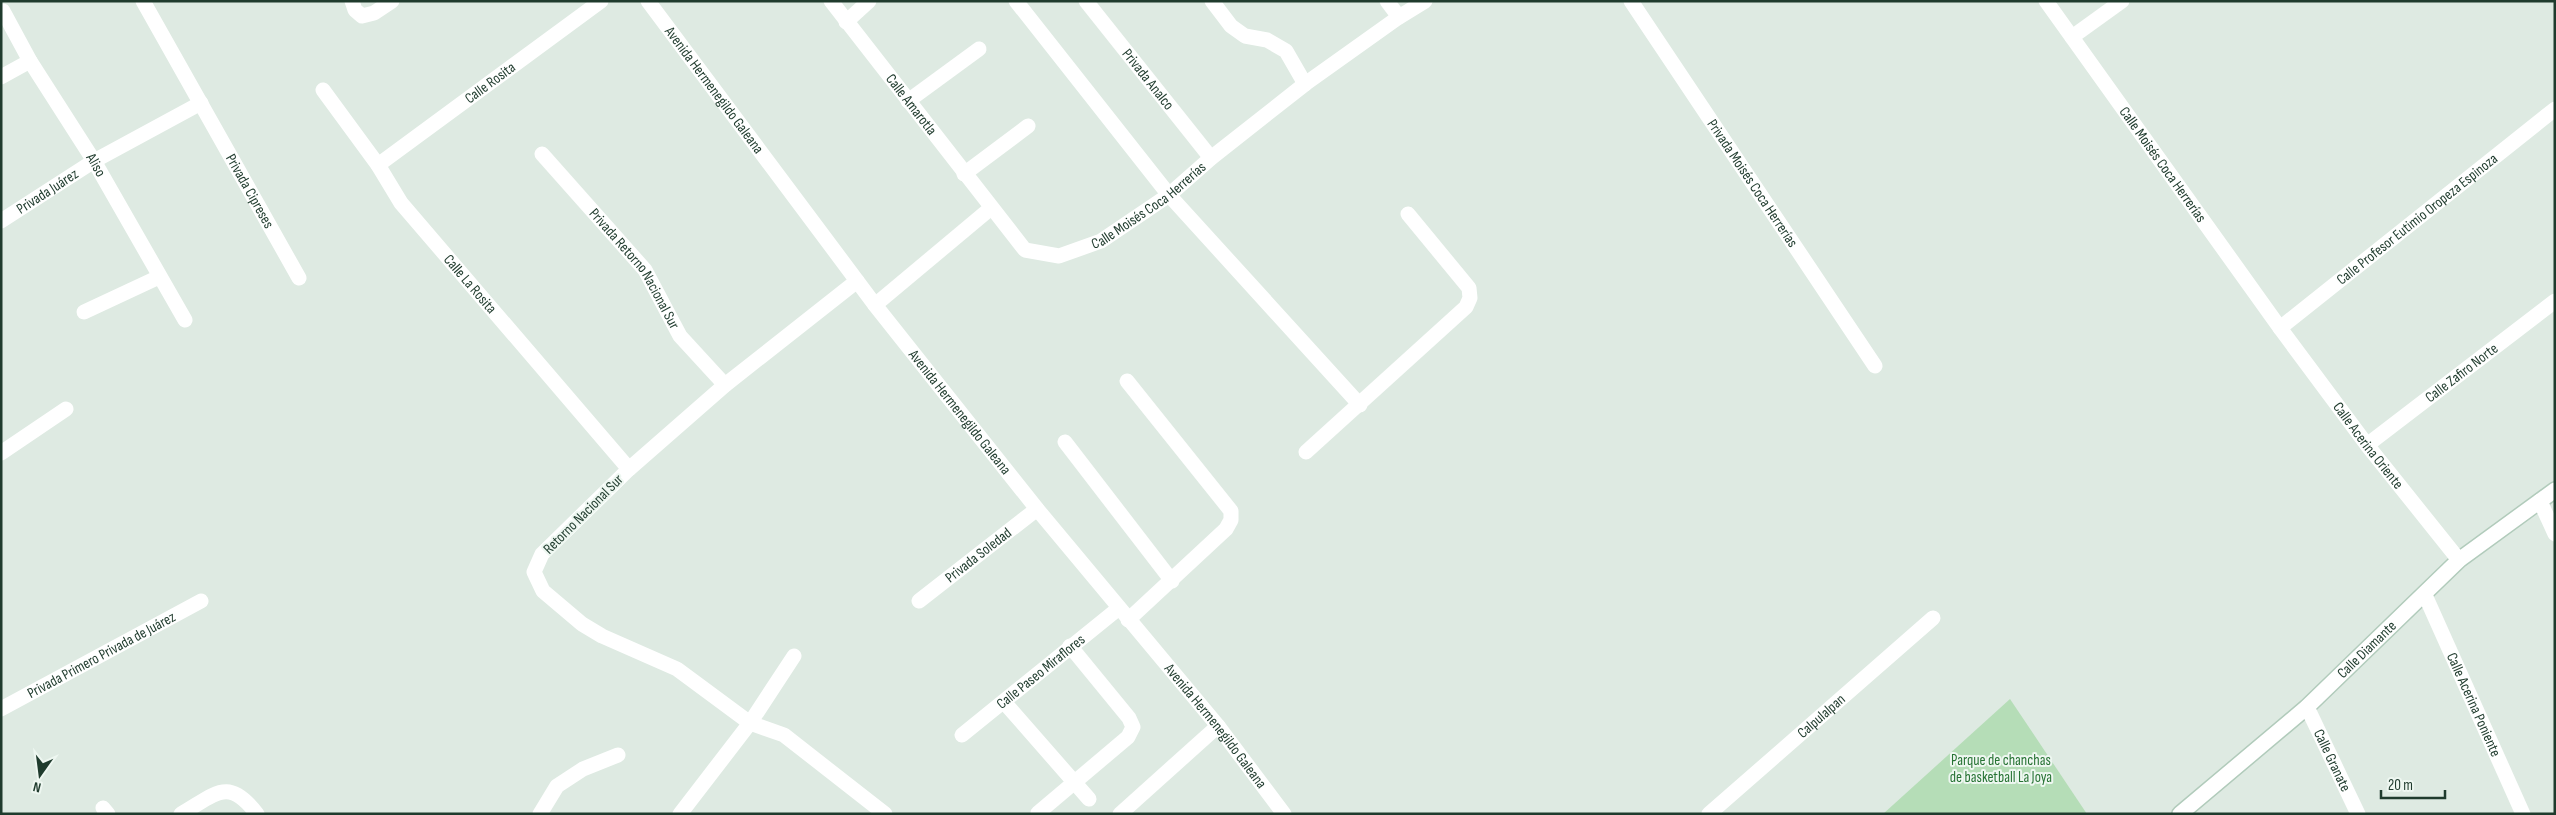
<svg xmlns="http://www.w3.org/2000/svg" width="2556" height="815" font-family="'Sofia Sans Condensed',sans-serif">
  <rect width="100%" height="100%" fill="#deeae2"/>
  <!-- green -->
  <path fill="#b5ddb7" d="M 2010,699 L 2087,814 L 1883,814 Z"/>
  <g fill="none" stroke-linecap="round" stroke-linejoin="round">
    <!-- secondary casing -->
    <g stroke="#b1cbbb" stroke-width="18">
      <g id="secondary">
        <path id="s20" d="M 2180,814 L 2307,707 L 2459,560 L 2555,490"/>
      </g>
    </g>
    <!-- street -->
    <g stroke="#fff" stroke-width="15">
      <path id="s1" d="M 143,1 L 299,278"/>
      <path d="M 352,1 L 355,10 L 362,16 L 374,13 L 392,1"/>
      <path id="s2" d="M 648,1 L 875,305 L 1037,509 L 1218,726 L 1284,814"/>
      <path id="s3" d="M 831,1 L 1025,250 L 1059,256 L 1101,241 L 1169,195 L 1211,158 L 1305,84 L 1399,17 L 1425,1"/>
      <path d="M 1016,1 L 1169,195 L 1360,405"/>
      <path id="s4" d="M 1086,1 L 1211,158"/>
      <path d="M 1212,1 L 1231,26 L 1245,36 L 1267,40 L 1286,51 L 1305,84"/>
      <path d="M 1387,1 L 1399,17"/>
      <path id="s5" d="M 1631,1 L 1875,366"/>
      <path id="s6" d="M 2046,1 L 2280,328 L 2367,445 L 2459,560"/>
      <path id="s7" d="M 3,11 L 30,61 L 94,161 L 185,320"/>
      <path d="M 846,22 L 869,1"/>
      <path d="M 2072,37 L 2122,1"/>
      <path d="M 1,77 L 30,61"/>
      <path id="s8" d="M 323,90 L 378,165 L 401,203 L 629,469"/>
      <path d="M 908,101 L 979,49"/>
      <path id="s9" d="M 542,154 L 645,270 L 680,336 L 725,385"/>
      <path id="s10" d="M 378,165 L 601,1"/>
      <path d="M 964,174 L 1028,126"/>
      <path id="s11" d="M 1,221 L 94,161 L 201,103"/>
      <path d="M 857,281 L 725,385 L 629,469 L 542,554 L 534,572 L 543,591 L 582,624 L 602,636 L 677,669 L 750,723 L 784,735 L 885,814"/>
      <path d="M 875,305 L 991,208"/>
      <path d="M 84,312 L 159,277"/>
      <path id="s12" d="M 2280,328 L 2555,109"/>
      <path d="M 1127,381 L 1231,511 L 1231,520 L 1226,529 L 1128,620"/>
      <path d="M 1065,442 L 1172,581"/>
      <path id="s13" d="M 2367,445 L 2555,301"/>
      <path d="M 1306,452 L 1466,307 L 1470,298 L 1469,288 L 1408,214"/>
      <path d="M 1,453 L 66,409"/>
      <path d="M 2540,501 L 2555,534"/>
      <path id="s14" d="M 2425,595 L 2523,814"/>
      <path id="s15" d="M 919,601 L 1037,509"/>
      <path d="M 1004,702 L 1089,799"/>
      <path id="s16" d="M 2307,707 L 2358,814"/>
      <path id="s17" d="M 1,709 L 201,601"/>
      <path id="s18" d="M 962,735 L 1119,608"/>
      <path d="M 103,808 L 108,814"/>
      <path d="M 1038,813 L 1128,737 L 1133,727 L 1129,718 L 1070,646"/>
      <path d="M 181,814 C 216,794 228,776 257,814"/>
      <path d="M 540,814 L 557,786 L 583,769 L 618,755"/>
      <path d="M 680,814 L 750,723 L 794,656"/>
      <path d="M 1120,814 L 1218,726"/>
      <path id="s19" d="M 1709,814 L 1933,618"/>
    </g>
    <!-- secondary -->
    <use href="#secondary" stroke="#fff" stroke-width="15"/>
  </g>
  <g text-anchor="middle" stroke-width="4" stroke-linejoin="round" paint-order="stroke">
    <!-- street labels -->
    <g font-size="15" fill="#1f3b2d" stroke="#eef7f1">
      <text dy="5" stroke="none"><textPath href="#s4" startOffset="100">Privada Analco</textPath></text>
      <text dy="5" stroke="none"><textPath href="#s10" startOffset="139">Calle Rosita</textPath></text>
      <text dy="5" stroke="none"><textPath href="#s2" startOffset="111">Avenida Hermenegildo Galeana</textPath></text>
      <text dy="5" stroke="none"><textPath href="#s3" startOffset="131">Calle Amarotla</textPath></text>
      <text dy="5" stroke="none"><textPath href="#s6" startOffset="201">Calle Moisés Coca Herrerías</textPath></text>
      <text dy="5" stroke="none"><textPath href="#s7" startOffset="180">Aliso</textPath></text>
      <text dy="5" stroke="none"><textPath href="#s5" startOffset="219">Privada Moisés Coca Herrerías</textPath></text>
      <text dy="5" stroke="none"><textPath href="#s11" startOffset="55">Privada Juárez</textPath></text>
      <text dy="5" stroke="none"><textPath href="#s1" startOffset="218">Privada Cipreses</textPath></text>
      <text dy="5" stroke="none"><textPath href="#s3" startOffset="454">Calle Moisés Coca Herrerías</textPath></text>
      <text dy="5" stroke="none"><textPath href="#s12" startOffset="175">Calle Profesor Eutimio Oropeza Espinoza</textPath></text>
      <text dy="5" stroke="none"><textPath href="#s9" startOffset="148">Privada Retorno Nacional Sur</textPath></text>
      <text dy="5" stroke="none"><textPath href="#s8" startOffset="244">Calle La Rosita</textPath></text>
      <text dy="5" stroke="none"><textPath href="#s13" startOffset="119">Calle Zafiro Norte</textPath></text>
      <text dy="5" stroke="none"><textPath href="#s2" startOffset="516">Avenida Hermenegildo Galeana</textPath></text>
      <text dy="5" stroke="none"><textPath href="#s6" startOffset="549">Calle Acerina Oriente</textPath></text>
      <text transform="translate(583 514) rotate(-45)" y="5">Retorno Nacional Sur</text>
      <text dy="5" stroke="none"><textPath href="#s15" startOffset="75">Privada Soledad</textPath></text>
      <text dy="5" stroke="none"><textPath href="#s20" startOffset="249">Calle Diamante</textPath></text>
      <text dy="5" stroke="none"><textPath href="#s17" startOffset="114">Privada Primero Privada de Juárez</textPath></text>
      <text dy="5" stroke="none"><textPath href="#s18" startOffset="101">Calle Paseo Miraflores</textPath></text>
      <text dy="5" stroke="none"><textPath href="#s14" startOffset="120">Calle Acerina Poniente</textPath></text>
      <text dy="5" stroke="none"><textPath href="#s19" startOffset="149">Calpulalpan</textPath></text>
      <text dy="5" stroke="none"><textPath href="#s2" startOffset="921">Avenida Hermenegildo Galeana</textPath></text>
      <text dy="5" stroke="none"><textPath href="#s16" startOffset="59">Calle Granate</textPath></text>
    </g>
    <!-- park labels -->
    <g font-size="15" fill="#277334" stroke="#eef7f1">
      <text x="2001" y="765">Parque de chanchas<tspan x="2001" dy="17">de basketball La Joya</tspan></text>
    </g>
  </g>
  <!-- border -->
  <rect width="2556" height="815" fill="none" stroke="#1f3b2d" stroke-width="5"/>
  <!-- north arrow -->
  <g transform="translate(40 775) rotate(194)" stroke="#eef7f1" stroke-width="4" paint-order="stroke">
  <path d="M0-4L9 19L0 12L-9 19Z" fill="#1f3b2d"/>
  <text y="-8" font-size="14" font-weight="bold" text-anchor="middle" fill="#1f3b2d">N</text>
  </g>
  <!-- scale -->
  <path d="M2381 790v8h64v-8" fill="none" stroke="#1f3b2d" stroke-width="2.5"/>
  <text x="2388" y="790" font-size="15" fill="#1f3b2d" stroke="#eef7f1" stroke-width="4" paint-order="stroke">20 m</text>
</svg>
